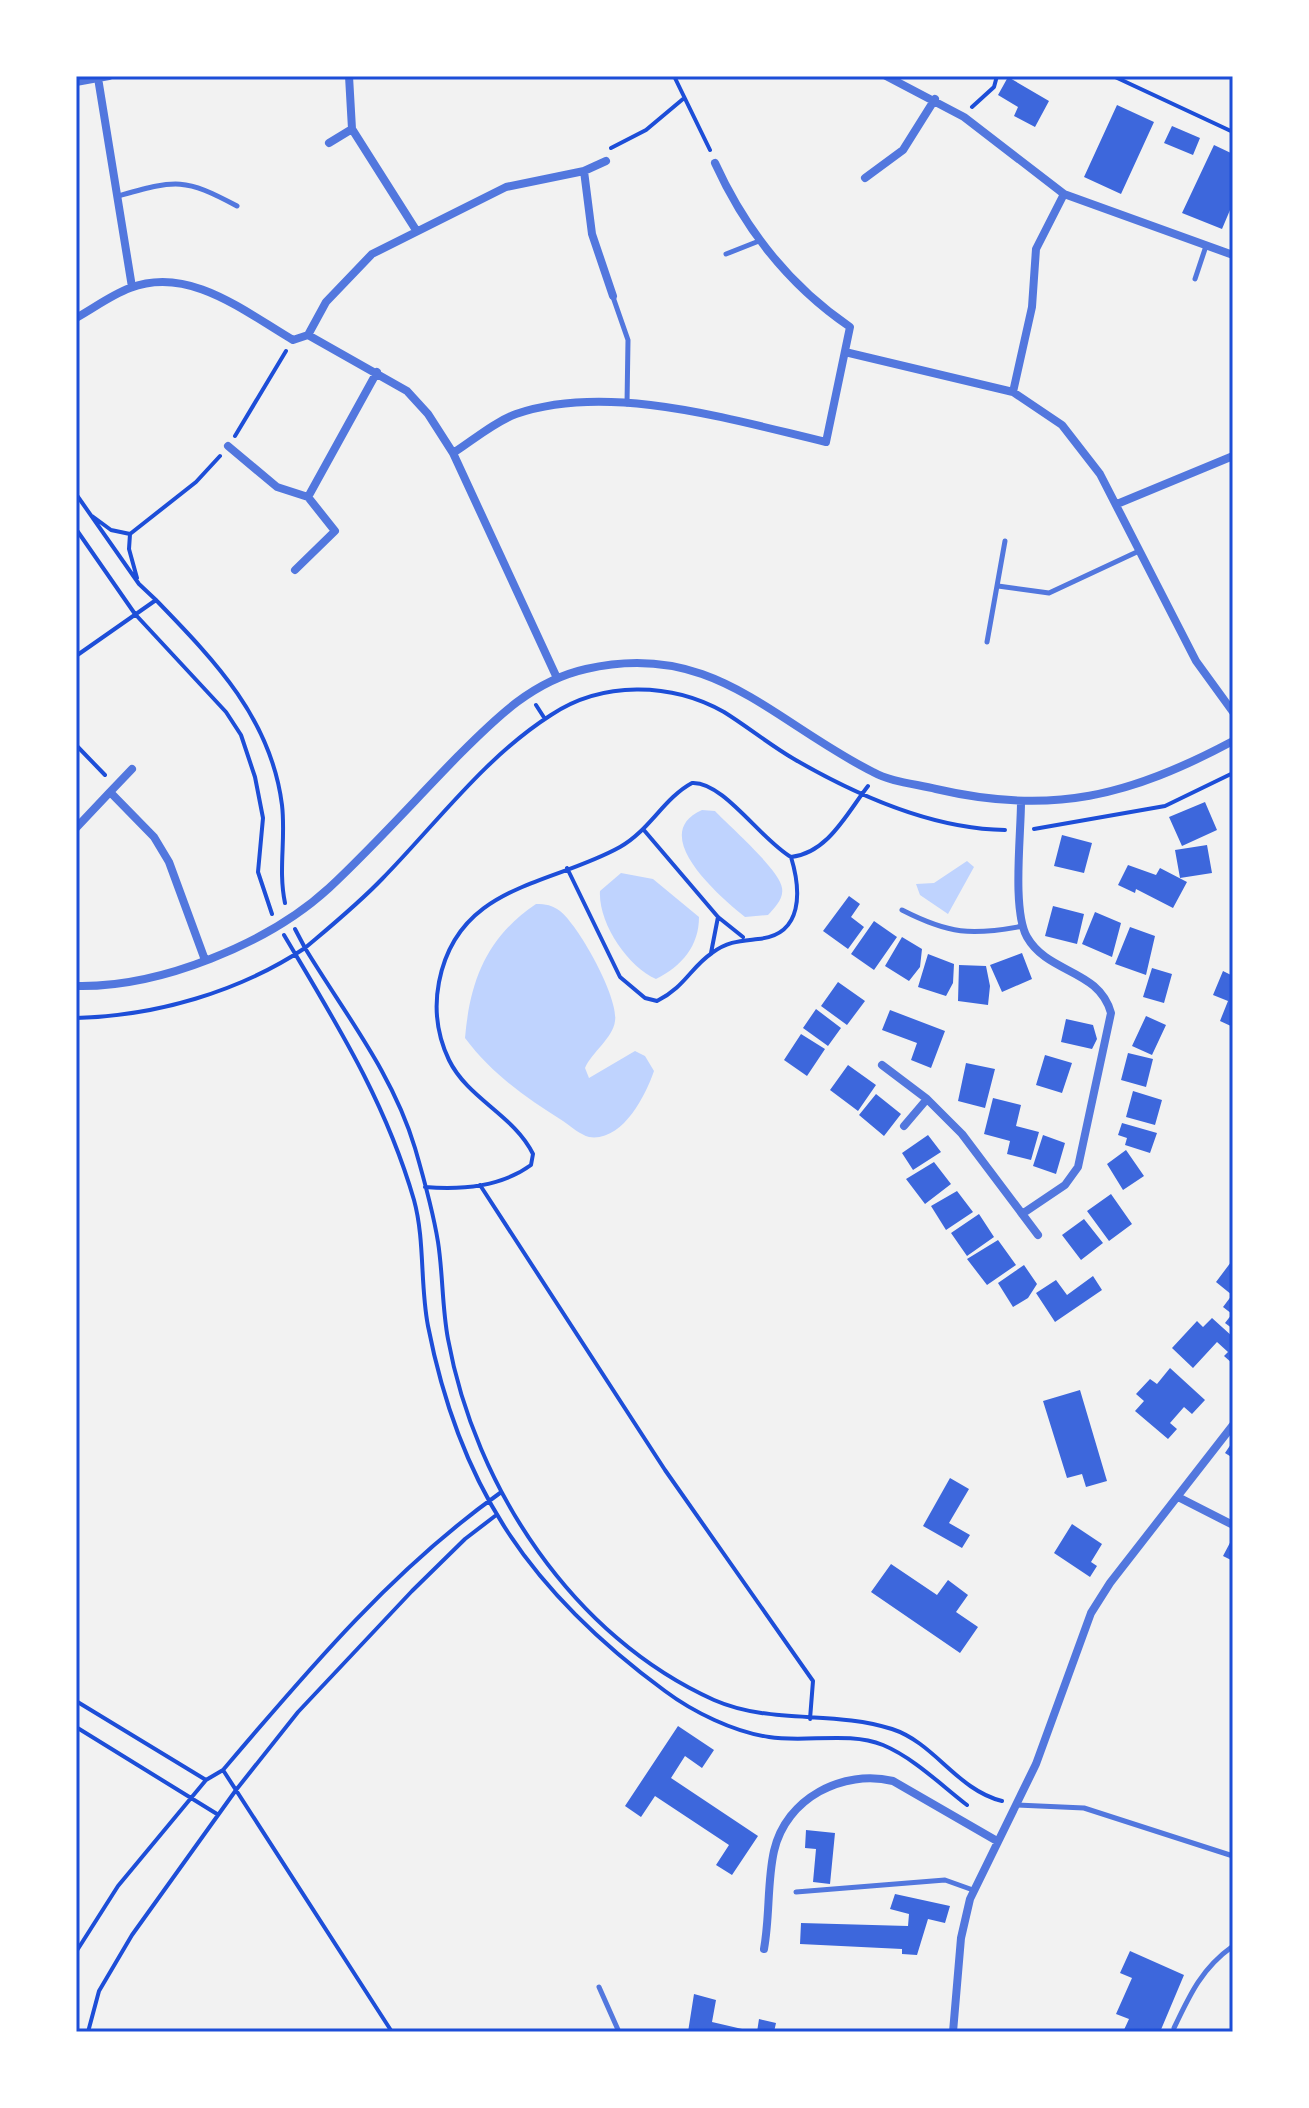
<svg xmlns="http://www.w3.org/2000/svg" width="1309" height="2108" font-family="'Nunito Sans',sans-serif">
  <rect width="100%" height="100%" fill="#f2f2f2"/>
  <!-- water -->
  <path fill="#bfd3fe" d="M 702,810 L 715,811 C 729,826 780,870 782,888 C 784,899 774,908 768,915 L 745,917 C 719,896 647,834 702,810 Z
    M 967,861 L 974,867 L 948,914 L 920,895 L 916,884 L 934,883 Z
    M 621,873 L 653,879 L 699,917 C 699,946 682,966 656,979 C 628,967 598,923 600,891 Z
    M 536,904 C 546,904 552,905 560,911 C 579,926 619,998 615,1021 C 613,1038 592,1052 585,1068 L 589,1078 L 635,1051 L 645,1056 L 654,1071 C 645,1097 622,1142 589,1137 C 581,1135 570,1126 563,1121 C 526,1098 492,1074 465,1038 C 470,980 487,937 536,904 Z"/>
  <!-- building -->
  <path fill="#3d67dc" d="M 1008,77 L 1049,101 L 1035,127 L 1014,116 L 1018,107 L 998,95 Z
    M 1117,105 L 1154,122 L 1121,194 L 1084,177 Z
    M 1172,126 L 1200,138 L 1193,155 L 1164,143 Z
    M 1214,145 L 1233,154 L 1233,203 L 1222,229 L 1182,213 Z
    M 1205,802 L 1217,830 L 1182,846 L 1169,817 Z
    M 1062,835 L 1092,843 L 1084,873 L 1054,866 Z
    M 1207,845 L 1212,873 L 1180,878 L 1175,850 Z
    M 1128,865 L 1156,875 L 1160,868 L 1187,882 L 1173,908 L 1136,889 L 1135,893 L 1118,885 Z
    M 849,896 L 860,904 L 851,917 L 864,927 L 848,949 L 823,931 Z
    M 1053,906 L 1084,914 L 1077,944 L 1045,936 Z
    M 1095,912 L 1121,923 L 1112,957 L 1082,944 Z
    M 874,921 L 897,937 L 874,970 L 851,954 Z
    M 1130,927 L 1155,936 L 1146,975 L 1115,964 Z
    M 902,937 L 922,949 L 920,967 L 909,981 L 885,966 Z
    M 1022,953 L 1032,979 L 1002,992 L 990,965 Z
    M 928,954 L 954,964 L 953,983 L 946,996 L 918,987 Z
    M 959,965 L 986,966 L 990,986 L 988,1005 L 958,1001 Z
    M 1152,968 L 1172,974 L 1164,1003 L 1143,997 Z
    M 1223,971 L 1233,976 L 1233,1027 L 1220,1021 L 1228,1001 L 1213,995 Z
    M 838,982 L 865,1001 L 847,1025 L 821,1006 Z
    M 816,1009 L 841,1028 L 828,1046 L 803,1028 Z
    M 890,1010 L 945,1031 L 931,1068 L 911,1060 L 917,1043 L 882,1030 Z
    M 1146,1016 L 1166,1025 L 1152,1055 L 1132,1046 Z
    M 1066,1019 L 1093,1025 L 1097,1039 L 1092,1049 L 1061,1042 Z
    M 801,1034 L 825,1049 L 807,1076 L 784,1060 Z
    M 1128,1053 L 1153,1059 L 1146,1087 L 1121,1080 Z
    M 1045,1055 L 1072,1063 L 1062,1093 L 1036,1085 Z
    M 966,1063 L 995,1069 L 985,1108 L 958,1101 Z
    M 848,1065 L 876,1085 L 858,1111 L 830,1090 Z
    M 1133,1091 L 1162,1100 L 1155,1125 L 1126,1117 Z
    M 876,1094 L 901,1114 L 884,1136 L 859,1115 Z
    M 993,1098 L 1021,1105 L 1016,1126 L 1039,1132 L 1031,1160 L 1007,1154 L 1010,1141 L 984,1134 Z
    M 1122,1123 L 1157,1133 L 1150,1153 L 1125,1145 L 1127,1138 L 1118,1135 Z
    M 928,1135 L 941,1152 L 913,1170 L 902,1153 Z
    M 1043,1135 L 1065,1143 L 1056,1174 L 1033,1166 Z
    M 1126,1150 L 1144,1176 L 1123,1190 L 1107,1164 Z
    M 934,1162 L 951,1184 L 925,1204 L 906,1179 Z
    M 957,1191 L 973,1212 L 946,1230 L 931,1206 Z
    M 1111,1194 L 1132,1224 L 1109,1241 L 1087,1211 Z
    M 979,1214 L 994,1237 L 967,1256 L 951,1233 Z
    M 1084,1219 L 1103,1243 L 1081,1260 L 1062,1235 Z
    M 998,1240 L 1016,1265 L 987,1285 L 967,1259 Z
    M 1231,1262 L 1233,1264 L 1233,1329 L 1225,1323 L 1232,1314 L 1223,1307 L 1232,1295 L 1216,1282 Z
    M 1024,1265 L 1037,1284 L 1028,1298 L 1013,1307 L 998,1283 Z
    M 1093,1276 L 1102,1290 L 1055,1322 L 1036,1293 L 1056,1280 L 1067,1295 Z
    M 1212,1318 L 1233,1337 L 1233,1364 L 1224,1356 L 1228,1352 L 1217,1342 L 1193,1368 L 1172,1348 L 1197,1321 L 1203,1327 Z
    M 1170,1368 L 1205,1400 L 1192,1414 L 1184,1407 L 1170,1423 L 1177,1429 L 1168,1439 L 1135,1411 L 1144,1401 L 1136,1394 L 1150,1379 L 1157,1384 Z
    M 1080,1390 L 1107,1481 L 1086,1487 L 1082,1474 L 1067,1478 L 1043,1401 Z
    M 1233,1441 L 1233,1458 L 1225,1453 Z
    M 950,1478 L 969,1489 L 949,1523 L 970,1535 L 962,1548 L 923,1526 Z
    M 1072,1524 L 1102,1544 L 1091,1562 L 1097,1566 L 1090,1577 L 1054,1553 Z
    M 1233,1537 L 1233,1561 L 1223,1556 Z
    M 891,1564 L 937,1595 L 948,1580 L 968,1595 L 956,1612 L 978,1627 L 960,1653 L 871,1592 Z
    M 678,1726 L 714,1750 L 702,1768 L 685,1756 L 671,1778 L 758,1836 L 732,1875 L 716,1865 L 729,1845 L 655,1796 L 641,1817 L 625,1806 Z
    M 806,1830 L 835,1833 L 830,1884 L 813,1882 L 816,1849 L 805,1848 Z
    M 895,1894 L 950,1906 L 945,1923 L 928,1919 L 917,1955 L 902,1954 L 902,1949 L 800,1944 L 801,1923 L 908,1926 L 909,1914 L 890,1909 Z
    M 1130,1951 L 1184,1975 L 1160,2032 L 1123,2032 L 1129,2019 L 1116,2014 L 1132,1978 L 1120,1973 Z
    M 694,1994 L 716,2000 L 712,2022 L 755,2032 L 688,2032 Z
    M 759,2019 L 776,2023 L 774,2032 L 757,2032 Z"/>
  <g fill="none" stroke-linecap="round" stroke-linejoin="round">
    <!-- path -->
    <path stroke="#1d4ed8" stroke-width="4" d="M 674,76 L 710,150
      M 1113,76 L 1233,132
      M 972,107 L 994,87 L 997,76
      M 611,148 L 646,130 L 683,99
      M 235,436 L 286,351
      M 76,494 L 139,584 L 156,600
      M 92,516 L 111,530 L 130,534 L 196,482 L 220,456
      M 76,529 L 135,614 L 226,712 L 241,735 L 255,777 L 263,818 L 258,872 L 272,914
      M 130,534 L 129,549 L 137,578
      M 76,656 L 156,600 C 214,660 271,718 282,805 C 286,839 278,870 285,903
      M 536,705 L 545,719
      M 76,745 L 105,775
      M 643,829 L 718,917 L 743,937
      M 1034,829 L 1165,806 L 1233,773
      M 567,868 L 620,977 L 645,998 L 657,1001 C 685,987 691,967 712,953 C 728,941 741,941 758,939 C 804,935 801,890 791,857
      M 295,929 L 305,948 C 331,926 358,904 382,879 C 436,824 485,757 551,715 C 602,681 671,682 724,712 C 748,727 770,745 794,759 C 856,795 933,829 1005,830
      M 284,935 C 336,1023 385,1100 414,1200 C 425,1240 420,1285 428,1326 C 460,1490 532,1593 665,1691 C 693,1712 734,1732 769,1737 C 806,1743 848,1731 883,1745 C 914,1758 941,1785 967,1805
      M 711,953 L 718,917
      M 76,1018 C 155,1016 239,992 305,948 C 345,1014 393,1074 415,1148 C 424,1179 433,1211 438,1242 C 443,1274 442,1307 448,1339 C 475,1487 573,1637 714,1700 C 771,1725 834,1710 892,1729 C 935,1743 957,1790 1002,1801
      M 480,1185 L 665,1470 L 813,1681 L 810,1719
      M 425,1187 C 461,1190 501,1187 531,1165 L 533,1154 C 514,1115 468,1099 449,1060 C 437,1035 434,1008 439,982 C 458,884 550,886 620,847 C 649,831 664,798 692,783 C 723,781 761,840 791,857 C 828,853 847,813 868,786
      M 76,1701 L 206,1780 L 223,1770 C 308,1670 393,1569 500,1493
      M 76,1727 L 217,1814
      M 223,1770 L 392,2032
      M 76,1952 L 118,1886 L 206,1780
      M 88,2032 L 99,1991 L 132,1935 L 236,1790 L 298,1712 L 412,1591 L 465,1539 L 495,1516"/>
    <!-- service -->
    <path stroke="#5277de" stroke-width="5" d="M 118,196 C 176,180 183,177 237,206
      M 726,254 L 759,241
      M 1195,279 L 1206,246
      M 613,297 L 628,340 L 627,404
      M 998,586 L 1049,593 L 1139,551
      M 987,642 L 1005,541
      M 902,910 C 949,934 971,936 1023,926
      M 1017,1805 L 1084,1808 L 1233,1856
      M 796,1892 L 945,1880 L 973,1890
      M 599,1987 L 619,2032
      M 1174,2028 C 1190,1994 1202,1968 1233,1946"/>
    <!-- minor -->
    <path stroke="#5277de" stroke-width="8" d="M 349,76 L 352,129
      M 886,76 L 964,117 L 1064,194 L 1233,255
      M 98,78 L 132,287
      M 76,82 L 109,76
      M 329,143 L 352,129 L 416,230
      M 584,171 L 606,161
      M 865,178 L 903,150 L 935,99
      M 76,318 C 94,308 111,295 130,288 C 189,265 245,312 293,340 L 308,335 L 407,391 L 428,414 L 453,453 L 557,678
      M 308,335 L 326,302 L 372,254 L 506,187 L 584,171 L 592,234 L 613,296
      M 845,352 L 1013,392 L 1062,425 L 1100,474 L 1196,661 L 1233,712
      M 1013,392 L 1032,307 L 1036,249 L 1064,194
      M 228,446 L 277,487 L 308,497
      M 453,453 C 472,441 494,422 516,414 C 609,382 732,420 826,442 L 850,327 C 790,286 745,229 715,163
      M 1117,504 L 1233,456
      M 295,570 L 335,531 L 308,497 L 377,372
      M 110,792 L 132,769
      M 1021,802 C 1021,835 1012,910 1027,937 C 1048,974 1099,969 1111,1013 L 1078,1167 L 1065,1185 L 1022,1214
      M 76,828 L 110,792 L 154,837 L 169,862 L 205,960
      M 76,986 C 159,988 268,944 329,888 C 374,846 415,800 458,756 C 495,719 532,681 586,669 C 712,640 770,720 873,772 C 891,782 916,784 936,789 C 1052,816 1130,796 1233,741
      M 882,1065 L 927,1099 L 962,1134 L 1038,1235
      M 904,1126 L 927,1099
      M 1178,1497 L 1233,1525
      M 764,1949 C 770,1916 767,1882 774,1851 C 786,1798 843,1769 893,1781 L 997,1841
      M 953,2032 L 961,1938 L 970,1899 L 1036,1764 L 1091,1613 L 1110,1583 L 1233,1425"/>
  </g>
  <!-- border -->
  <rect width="1309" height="2108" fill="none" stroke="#ffffff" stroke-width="156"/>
  <rect x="78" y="78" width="1153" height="1952" fill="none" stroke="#1d4ed8" stroke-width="3"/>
</svg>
